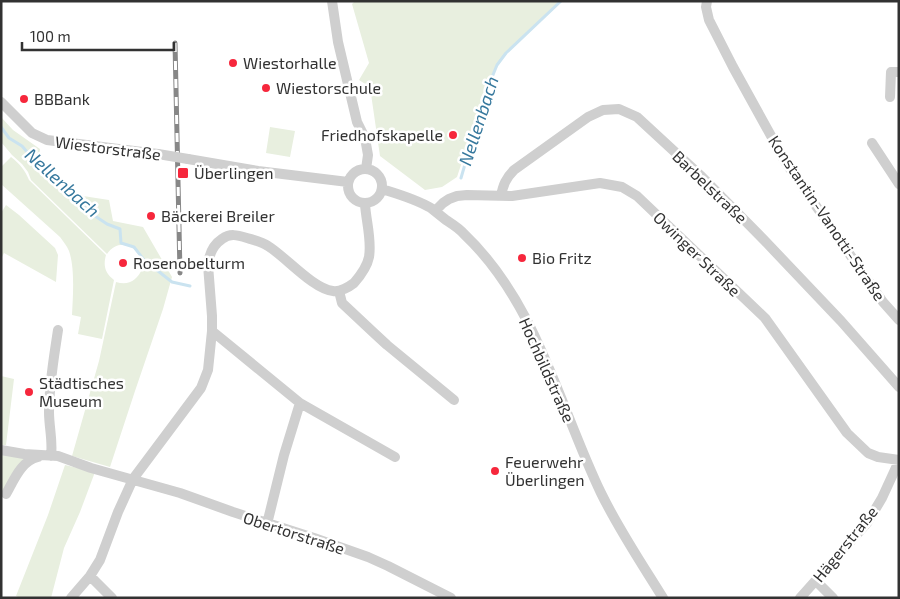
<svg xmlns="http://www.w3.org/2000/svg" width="900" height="599" font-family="'Exo 2',sans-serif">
  <rect width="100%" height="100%" fill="#fff"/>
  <!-- green -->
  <path fill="#e8efdf" d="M 355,1 L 560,1 L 506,53 L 497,65 L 487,86 L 457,177 L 442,187 L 425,190 L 380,156 L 370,87 L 359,80 L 369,63 L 352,4 Z
    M 1,117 L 13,130 L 40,149 L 38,164 L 70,194 L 109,200 L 113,221 L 143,227 L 172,277 L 163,309 L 135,391 L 110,467 L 72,456 L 99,361 L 116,282 C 123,284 129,284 135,279 C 157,261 124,229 107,254 L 31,180 L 28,172 L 22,164 L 12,155 L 1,142 Z
    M 270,127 L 295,131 L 290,157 L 266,153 Z
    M 11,157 C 20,164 25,170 29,180 L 106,255 C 103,266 105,273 114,280 L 102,339 L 78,334 L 81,317 L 72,315 C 73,296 75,268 69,251 C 67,246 63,241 60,237 L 1,184 L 1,167 Z
    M 6,205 L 19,215 L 55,248 L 58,255 L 56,282 L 4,253 L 1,259 L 1,213 Z
    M 1,376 L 14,379 L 6,445 L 1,445 Z
    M 1,454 L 25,458 L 3,492 L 1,492 Z
    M 65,465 L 95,472 L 80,512 L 64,548 L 51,598 L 20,598 L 16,596 L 48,515 Z"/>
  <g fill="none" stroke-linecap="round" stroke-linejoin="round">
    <!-- stream -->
    <path stroke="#cae3f0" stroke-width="3" d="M 1,127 L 9,138 L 22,146 L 46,174 L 92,214 L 107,224 L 120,229 L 121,243 L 134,247 L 144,260 L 172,282 L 190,286
      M 461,178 L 486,92 L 497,65 L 506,53 L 561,1"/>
    <!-- minor -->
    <path stroke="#cfcfcf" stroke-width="10" d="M 332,1 L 338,42 L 357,122 L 365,138 L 368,155 L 366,169
      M 707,1 L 706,7 L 709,20 L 733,67 L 786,163 L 883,302 L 899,320
      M 890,97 L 891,72 L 899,72
      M 1,102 L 32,133 L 47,140 L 158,154
      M 872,143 L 899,184
      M 188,159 L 258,171 L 348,182
      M348 186a17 17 0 1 1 34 0a17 17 0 1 1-34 0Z
      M 382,189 C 398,194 416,199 431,208 C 436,212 441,216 446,220 C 452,224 459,228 464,234 C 537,303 559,406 601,493 C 619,530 642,564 663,598
      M 501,196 C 503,185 506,178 514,170 L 588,117 L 603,110 L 619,109 L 637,117 L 702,177 L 765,241 L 841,321 L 899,387
      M 435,211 L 443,203 L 449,199 L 457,196 L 467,195 L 512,196 L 600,183 L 622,187 L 637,196 L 765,318 L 847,433 L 868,453 L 878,457 L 899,460
      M 339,291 L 342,303 L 374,333 L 387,345 L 454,400
      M 212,331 L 300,403 L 284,455 L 267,524
      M 300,403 L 395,457
      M 1,450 L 24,454 L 58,456 L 91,468 L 180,493 L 233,512 L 314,538 L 368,557 L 388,566 L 451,598
      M 51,456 C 53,441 49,427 49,412 C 49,384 54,357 58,330
      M 6,494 C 14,480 21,461 38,457
      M 90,576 L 112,598
      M 816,581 L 833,598
      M 71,598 L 90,576 L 100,560 L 118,512 L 133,479 L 201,388 L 208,370 L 212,331 L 212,316 L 208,265 C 209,254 213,245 222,239 C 230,233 237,235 247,238 C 254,240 262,242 268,246 C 286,257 313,289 333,291 C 340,292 349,287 354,283 C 361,275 367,267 369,257 C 372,240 366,221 365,204
      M 800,598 L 867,523 L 882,498 L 899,461"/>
    <!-- rail casing -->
    <g stroke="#878787" stroke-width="5">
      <path id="rail" d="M 175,43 L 180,273"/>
    </g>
    <!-- rail -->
    <use href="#rail" stroke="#fff" stroke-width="3" stroke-dasharray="9" stroke-linecap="butt"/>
    <!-- minor-bridge -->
    <path stroke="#cfcfcf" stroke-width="10" d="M 158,154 L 188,159"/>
  </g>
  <!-- markers -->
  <g fill="#f6273c" stroke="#fff" stroke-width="2">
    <circle cx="233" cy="63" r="5"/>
    <circle cx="266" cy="88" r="5"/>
    <circle cx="24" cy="99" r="5"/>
    <circle cx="453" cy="135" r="5"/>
    <rect x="177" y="167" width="12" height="12" rx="2.5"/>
    <circle cx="151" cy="216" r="5"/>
    <circle cx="522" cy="258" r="5"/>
    <circle cx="123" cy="263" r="5"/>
    <circle cx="29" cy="392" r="5"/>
    <circle cx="495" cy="471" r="5"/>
  </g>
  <g text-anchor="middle" stroke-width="5" stroke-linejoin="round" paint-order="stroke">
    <!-- poi labels -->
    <g font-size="16" fill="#323232" stroke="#fff" text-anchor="start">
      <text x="243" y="69">Wiestorhalle</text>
      <text x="276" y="94">Wiestorschule</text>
      <text x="34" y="105">BBBank</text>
      <text x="443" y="141" text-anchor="end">Friedhofskapelle</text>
      <text x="194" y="179">Überlingen</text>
      <text x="161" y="222">Bäckerei Breiler</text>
      <text x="532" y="264">Bio Fritz</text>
      <text x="133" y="269">Rosenobelturm</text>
      <text x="39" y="389">Städtisches<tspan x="39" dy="18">Museum</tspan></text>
      <text x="505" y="468">Feuerwehr<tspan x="505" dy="18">Überlingen</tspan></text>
    </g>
    <!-- street labels -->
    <g font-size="16" fill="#323232" stroke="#fff">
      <text transform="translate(108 148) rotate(7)" y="6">Wiestorstraße</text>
      <text transform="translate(710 187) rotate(44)" y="6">Barbelstraße</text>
      <text transform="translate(827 218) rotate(56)" y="6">Konstantin-Vanotti-Straße</text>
      <text transform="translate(697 254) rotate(44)" y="6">Owinger Straße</text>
      <text transform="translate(547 370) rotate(66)" y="6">Hochbildstraße</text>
      <text transform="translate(294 533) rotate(18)" y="6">Obertorstraße</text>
      <text transform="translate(845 544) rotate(-51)" y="6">Hägerstraße</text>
    </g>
    <!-- water labels -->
    <g font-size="18" font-style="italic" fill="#36789d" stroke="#fff">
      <text transform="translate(479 121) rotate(-72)" y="6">Nellenbach</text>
      <text transform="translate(62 183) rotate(42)" y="6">Nellenbach</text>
    </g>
  </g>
  <!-- border -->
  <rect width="900" height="599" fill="none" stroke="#323232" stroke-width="5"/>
  <!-- scale -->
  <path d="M22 42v8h152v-8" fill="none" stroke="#323232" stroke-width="2.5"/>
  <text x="30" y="42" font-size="15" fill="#323232" stroke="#ffffff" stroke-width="4" paint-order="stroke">100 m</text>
</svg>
